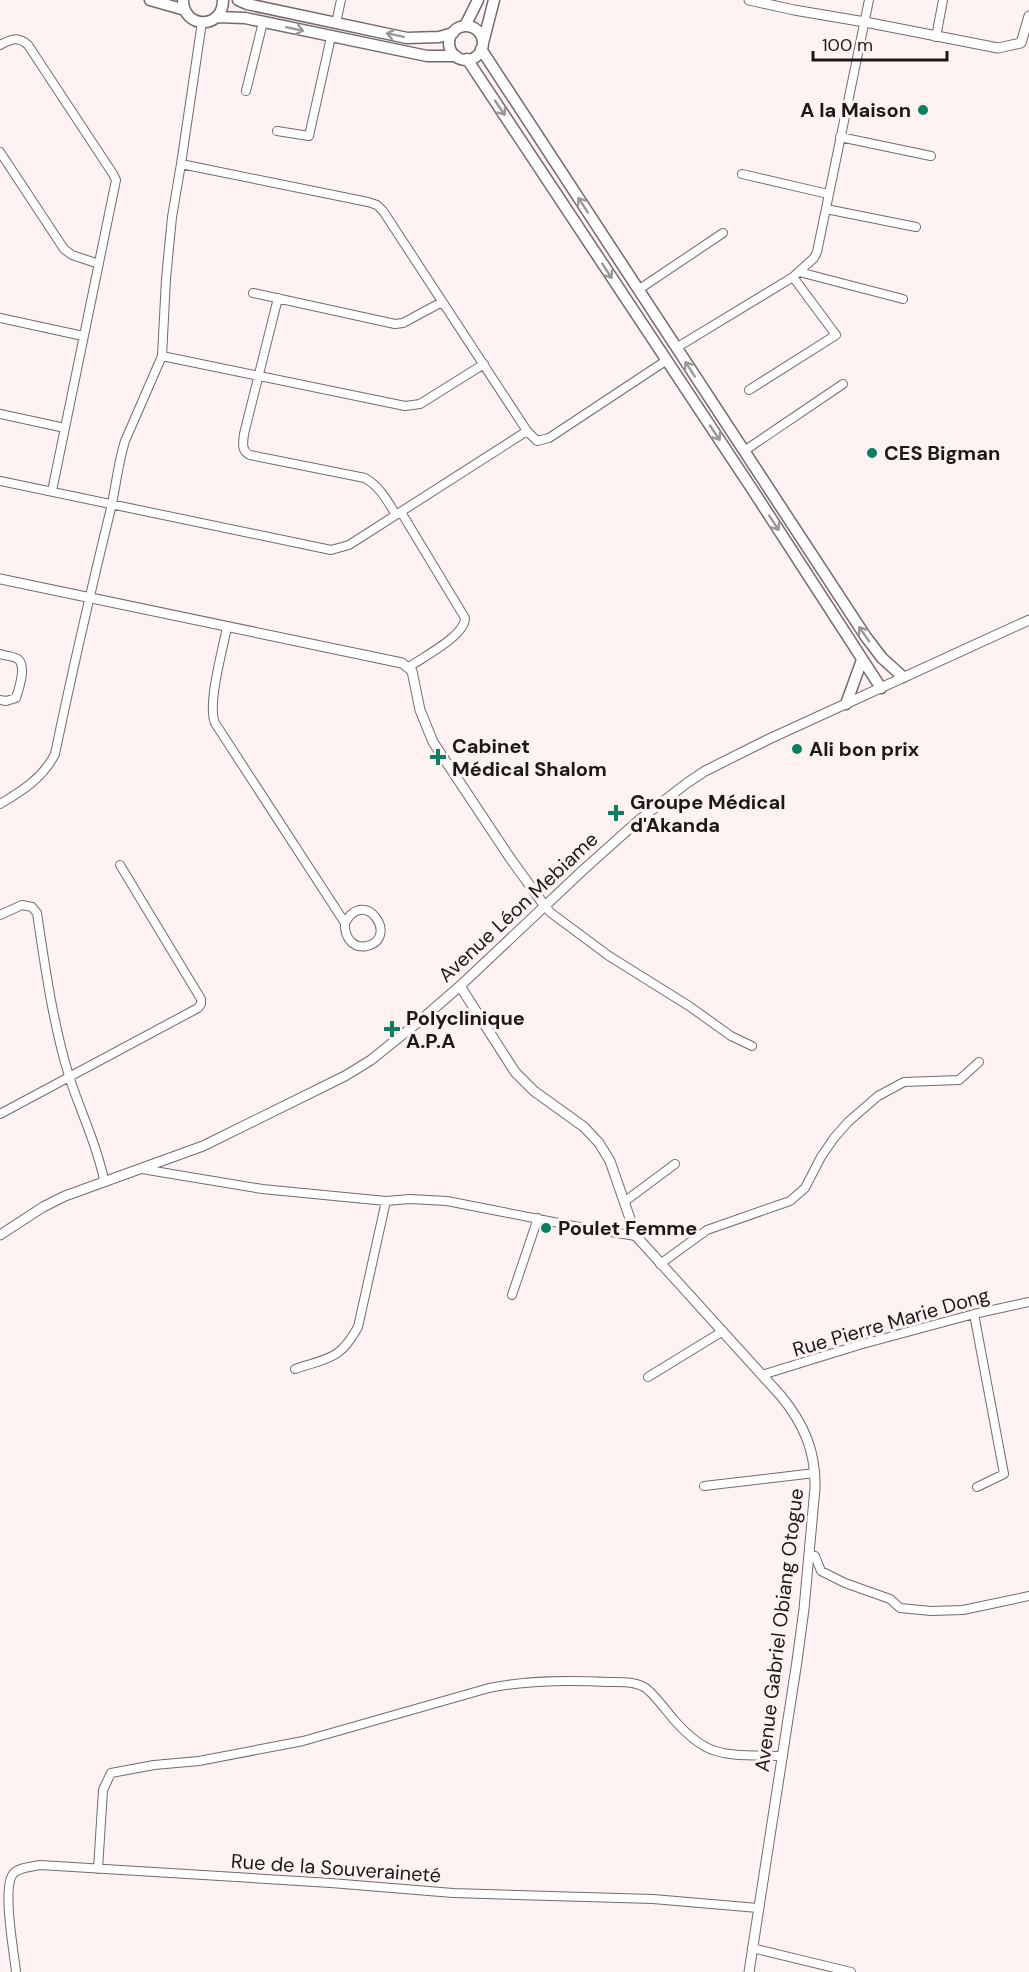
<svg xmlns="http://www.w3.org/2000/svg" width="1029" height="1972" font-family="'DM Sans',sans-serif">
  <rect width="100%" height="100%" fill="#fef2f3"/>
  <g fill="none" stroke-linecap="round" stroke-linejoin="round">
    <!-- minor casing -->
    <g stroke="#746a6c" stroke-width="10">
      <path id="minor" d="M 336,23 L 341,0
        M 936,37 L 943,0
        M 0,45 C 11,39 18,36 28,45 L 113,174 L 116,180 L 52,491
        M 246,91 L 263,22
        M 277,131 L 309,136 L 331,37
        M 840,137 L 931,156
        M 0,152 L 64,249 L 72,255 L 99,264
        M 181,164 L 202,22
        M 742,174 L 828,194
        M 826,209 L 916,227
        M 799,272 L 903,299
        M 638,290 L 723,233
        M 253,293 L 395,324 L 403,323 L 442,302
        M 278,298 L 244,434 C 243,443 241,451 250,455 L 365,478 C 380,487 387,500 396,515
        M 0,318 L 83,336
        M 676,348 L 793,277 L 814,258 L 817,252 L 869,0
        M 162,356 L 405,406 L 420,404 L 484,364
        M 749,390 L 836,335 L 793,277
        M 0,414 L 65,428
        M 744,451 L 843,384
        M 0,481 L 331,550 L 349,545 L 527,431
        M 401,512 L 465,618 C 465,636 423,657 409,667
        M 227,627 C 223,649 207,704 215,723 L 345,923 C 344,936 352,949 367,946 C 400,938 365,886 345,923
        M 0,654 C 5,656 15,656 19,660 C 26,668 19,689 16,698 L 6,701 L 0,700
        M 0,804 C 22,791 43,778 55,754 C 72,672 91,590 111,508 C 116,486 118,463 125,441 L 162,356 L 166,279 L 172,217 L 181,164 L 368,202 L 377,205 L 383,211 L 527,431 L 537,441 L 549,438 L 667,360
        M 544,905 L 551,913 L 609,956 L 689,1006 L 731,1036 L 752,1046
        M 0,915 L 22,905 L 32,907 L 37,913 C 45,967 53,1024 69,1076 C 80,1111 97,1144 104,1180
        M 0,1114 L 198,1008 L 201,1004 L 201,999 L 120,865
        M 142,1169 L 262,1189 L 386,1201 L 410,1199 L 447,1201 L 579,1227 L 636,1236
        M 624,1202 L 675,1164
        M 660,1264 L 707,1230 L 790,1201 L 805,1188 L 821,1157 L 834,1138 L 848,1122 L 878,1096 L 904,1082 L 959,1080 L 979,1062
        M 512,1295 L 538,1218
        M 974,1314 L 1004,1474 L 977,1487
        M 295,1369 C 328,1358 340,1360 358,1327 L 386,1201
        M 762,1375 L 859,1345 L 974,1314 L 1029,1302
        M 648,1377 L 723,1331
        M 704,1486 L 815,1473
        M 809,1555 L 815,1556 L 821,1571 L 845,1583 L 890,1599 L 900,1608 L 931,1611 L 963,1610 L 1029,1596
        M 98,1869 L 103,1790 L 111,1773 L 154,1765 L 199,1761 L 303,1741 L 489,1688 C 528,1680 567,1680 608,1682 C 619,1682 633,1681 644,1687 C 653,1692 667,1712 675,1721 C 684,1731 694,1741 706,1747 C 725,1758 761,1755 783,1756
        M 752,1948 L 851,1972
        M 16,1972 C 14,1952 2,1888 13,1874 C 19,1867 31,1867 40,1865 L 331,1883 L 453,1893 L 653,1899 L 758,1908"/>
    </g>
    <!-- tertiary casing -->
    <g stroke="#746a6c" stroke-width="11">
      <path id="tertiary" d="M 749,0 L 794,10 L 865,22 L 998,48 L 1021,43 L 1029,16
        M 0,579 L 402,663 L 412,671 L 420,710 L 433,742 L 510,858 L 544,905
        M 460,986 L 515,1072 L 534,1091 L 584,1127 L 599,1143 L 610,1161 L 636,1236 L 781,1396 C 804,1424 816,1452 815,1488 L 804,1609 L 797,1661 L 749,1972
        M 0,1235 L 43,1207 L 65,1196 L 203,1146 L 345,1076 L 371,1060 L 422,1019 L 460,986 L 582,871 L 639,820 L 687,783 L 705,771 L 769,739 L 1029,620"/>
    </g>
    <!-- secondary casing -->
    <g stroke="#746a6c" stroke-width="13">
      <path id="secondary" d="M 150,0 L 185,10
        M 183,0 C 183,29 223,30 223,0
        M 238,0 L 247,4 L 407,38 L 439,37 L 453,33
        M 217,17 L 245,18 L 427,56 L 456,56
        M 465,26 L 478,0
        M449 43a17 17 0 1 1 34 0a17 17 0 1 1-34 0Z
        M 483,43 L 494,0
        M 481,49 L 866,637 L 882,658 L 903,677
        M 467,59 L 754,492 L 881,688
        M 846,704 L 862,660"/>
    </g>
    <!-- minor -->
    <use href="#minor" stroke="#fff" stroke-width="8"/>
    <!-- tertiary -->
    <use href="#tertiary" stroke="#fff" stroke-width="9"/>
    <!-- secondary -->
    <use href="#secondary" stroke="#fff" stroke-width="10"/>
  </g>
  <!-- one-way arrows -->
  <defs><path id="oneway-shaft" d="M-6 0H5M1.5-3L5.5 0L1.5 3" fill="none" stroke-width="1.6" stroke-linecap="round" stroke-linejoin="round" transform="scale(1.5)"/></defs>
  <g stroke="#999797">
    <use href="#oneway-shaft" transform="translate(295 29) rotate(12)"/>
    <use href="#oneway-shaft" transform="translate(395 35) rotate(-168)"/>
    <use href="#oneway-shaft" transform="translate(500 108) rotate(56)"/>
    <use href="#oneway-shaft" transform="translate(583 205) rotate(-123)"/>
    <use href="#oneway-shaft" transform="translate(607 271) rotate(57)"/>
    <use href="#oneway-shaft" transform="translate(690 369) rotate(-123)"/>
    <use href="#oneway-shaft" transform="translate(715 433) rotate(56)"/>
    <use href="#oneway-shaft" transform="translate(774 523) rotate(57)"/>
    <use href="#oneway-shaft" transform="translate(864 634) rotate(-125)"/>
  </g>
  <!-- markers -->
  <g fill="#078261" stroke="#fef2f3" stroke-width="2">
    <circle cx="923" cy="110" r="6"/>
    <circle cx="872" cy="453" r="6"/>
    <circle cx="797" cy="749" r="6"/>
    <path d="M435 748h6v6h6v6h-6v6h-6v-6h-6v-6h6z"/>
    <path d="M613 804h6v6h6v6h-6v6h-6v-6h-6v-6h6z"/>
    <path d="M389 1020h6v6h6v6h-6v6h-6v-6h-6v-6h6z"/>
    <circle cx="546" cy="1228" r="6"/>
  </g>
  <g text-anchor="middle" stroke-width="6" stroke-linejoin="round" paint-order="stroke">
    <!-- poi labels -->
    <g font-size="20" font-weight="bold" fill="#1c1818" stroke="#fef2f3" text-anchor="start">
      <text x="911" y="117" text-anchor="end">A la Maison</text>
      <text x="884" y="460">CES Bigman</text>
      <text x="452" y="753">Cabinet<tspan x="452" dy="23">Médical Shalom</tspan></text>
      <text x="809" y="756">Ali bon prix</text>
      <text x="630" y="809">Groupe Médical<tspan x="630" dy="23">d'Akanda</tspan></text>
      <text x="406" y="1025">Polyclinique<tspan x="406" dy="23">A.P.A</tspan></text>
      <text x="558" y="1235">Poulet Femme</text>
    </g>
    <!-- street labels -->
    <g font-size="20" fill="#1c1818" stroke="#fef2f3">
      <text transform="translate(518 907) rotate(-43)" y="7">Avenue Léon Mebiame</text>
      <text transform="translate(891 1322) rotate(-16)" y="7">Rue Pierre Marie Dong</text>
      <text transform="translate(779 1630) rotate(-83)" y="7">Avenue Gabriel Obiang Otogue</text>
      <text transform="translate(336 1868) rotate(4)" y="7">Rue de la Souveraineté</text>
    </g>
  </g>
  <!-- scale -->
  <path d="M813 51v9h134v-9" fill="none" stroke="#1c1818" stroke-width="3"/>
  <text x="822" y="51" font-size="18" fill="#1c1818" stroke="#fef2f3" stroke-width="4.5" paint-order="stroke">100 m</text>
</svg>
